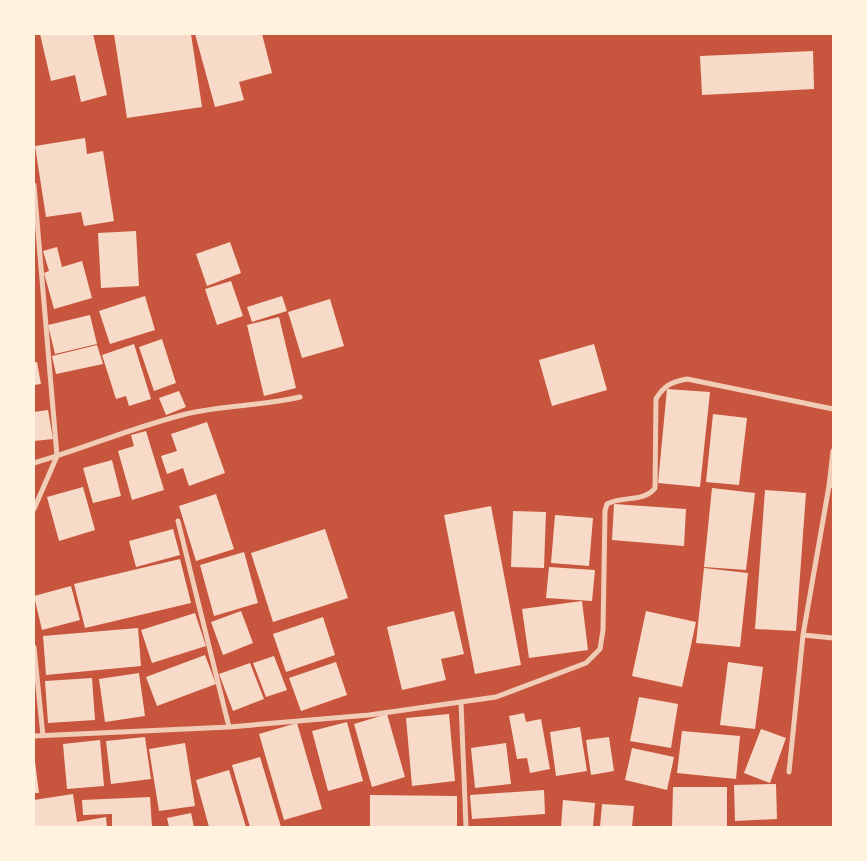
<svg xmlns="http://www.w3.org/2000/svg" width="867" height="861" font-family="Overpass,sans-serif">
  <rect width="100%" height="100%" fill="#c8553d"/>
  <!-- building -->
  <path fill="#f7dbc8" d="M 40,34 L 93,34 L 107,95 L 81,102 L 75,75 L 51,81 Z
    M 114,34 L 191,34 L 202,107 L 127,118 Z
    M 195,34 L 262,34 L 272,73 L 239,82 L 244,100 L 215,107 Z
    M 813,51 L 814,89 L 702,95 L 700,56 Z
    M 85,138 L 87,154 L 103,151 L 114,221 L 84,226 L 81,212 L 46,217 L 35,146 Z
    M 136,231 L 139,286 L 101,288 L 98,233 Z
    M 230,242 L 241,273 L 207,286 L 196,254 Z
    M 57,247 L 62,267 L 82,261 L 92,298 L 54,309 L 44,273 L 49,271 L 43,251 Z
    M 231,281 L 243,316 L 217,325 L 205,289 Z
    M 145,296 L 155,330 L 110,344 L 99,311 Z
    M 282,296 L 287,311 L 252,322 L 247,307 Z
    M 330,299 L 344,346 L 302,358 L 288,312 Z
    M 90,315 L 97,344 L 55,354 L 48,325 Z
    M 279,317 L 296,388 L 264,396 L 247,325 Z
    M 162,339 L 176,383 L 154,391 L 139,347 Z
    M 134,344 L 151,399 L 129,406 L 126,396 L 116,399 L 102,355 Z
    M 594,344 L 607,390 L 552,406 L 539,360 Z
    M 97,345 L 103,364 L 56,374 L 52,356 Z
    M 34,362 L 37,362 L 41,384 L 34,385 Z
    M 667,389 L 710,392 L 700,487 L 658,483 Z
    M 179,391 L 186,407 L 166,415 L 159,398 Z
    M 48,410 L 53,439 L 34,441 L 34,412 Z
    M 713,414 L 747,418 L 739,485 L 706,482 Z
    M 207,422 L 225,473 L 189,486 L 183,468 L 167,474 L 161,456 L 177,451 L 171,434 Z
    M 146,431 L 164,490 L 132,500 L 118,451 L 134,446 L 131,435 Z
    M 112,460 L 121,496 L 93,503 L 83,468 Z
    M 83,487 L 95,530 L 59,541 L 47,497 Z
    M 712,488 L 755,493 L 746,570 L 704,567 Z
    M 765,490 L 806,493 L 796,631 L 755,629 Z
    M 216,494 L 234,549 L 196,561 L 179,506 Z
    M 614,504 L 686,509 L 684,546 L 612,540 Z
    M 491,506 L 521,665 L 475,674 L 444,515 Z
    M 513,511 L 546,512 L 544,568 L 511,567 Z
    M 555,515 L 593,518 L 589,566 L 551,563 Z
    M 173,529 L 180,555 L 136,567 L 129,541 Z
    M 325,529 L 348,598 L 273,622 L 251,553 Z
    M 244,552 L 258,603 L 214,616 L 200,565 Z
    M 180,559 L 191,603 L 85,628 L 74,584 Z
    M 549,567 L 595,570 L 592,601 L 546,598 Z
    M 704,568 L 748,573 L 740,647 L 696,643 Z
    M 71,586 L 80,620 L 42,630 L 34,596 Z
    M 582,601 L 588,650 L 529,658 L 522,609 Z
    M 241,611 L 253,643 L 223,655 L 211,622 Z
    M 454,611 L 464,654 L 441,659 L 446,680 L 402,690 L 387,627 Z
    M 646,611 L 696,622 L 682,687 L 632,676 Z
    M 195,613 L 206,646 L 152,663 L 141,630 Z
    M 323,617 L 335,655 L 286,672 L 273,634 Z
    M 138,628 L 141,666 L 46,675 L 43,636 Z
    M 205,655 L 216,684 L 157,706 L 146,677 Z
    M 274,656 L 287,690 L 266,697 L 253,663 Z
    M 336,662 L 347,695 L 301,711 L 289,678 Z
    M 728,662 L 763,667 L 755,729 L 720,725 Z
    M 250,663 L 264,699 L 233,711 L 219,674 Z
    M 139,673 L 145,716 L 105,722 L 99,679 Z
    M 92,678 L 95,720 L 48,723 L 45,681 Z
    M 639,697 L 678,704 L 671,748 L 630,741 Z
    M 524,713 L 526,722 L 541,719 L 550,769 L 530,773 L 527,758 L 517,759 L 509,716 Z
    M 387,714 L 405,777 L 372,787 L 354,724 Z
    M 449,714 L 455,781 L 412,786 L 406,718 Z
    M 347,722 L 363,781 L 328,791 L 312,731 Z
    M 297,723 L 322,809 L 284,820 L 259,734 Z
    M 580,727 L 587,771 L 556,776 L 550,732 Z
    M 761,729 L 786,738 L 770,783 L 744,773 Z
    M 682,731 L 740,736 L 736,779 L 677,773 Z
    M 145,737 L 151,779 L 111,784 L 106,741 Z
    M 609,737 L 614,771 L 591,775 L 586,740 Z
    M 100,740 L 104,786 L 67,789 L 63,744 Z
    M 185,743 L 195,806 L 159,811 L 149,749 Z
    M 506,743 L 511,784 L 475,788 L 471,748 Z
    M 632,748 L 674,757 L 667,790 L 625,780 Z
    M 34,754 L 39,793 L 34,793 Z
    M 260,757 L 281,827 L 250,827 L 232,765 Z
    M 229,770 L 246,827 L 209,827 L 196,780 Z
    M 776,784 L 777,819 L 735,821 L 734,785 Z
    M 673,787 L 727,787 L 727,827 L 672,827 Z
    M 544,790 L 545,814 L 472,819 L 470,795 Z
    M 73,794 L 77,822 L 106,817 L 107,827 L 34,827 L 34,800 Z
    M 370,795 L 457,796 L 457,827 L 370,827 Z
    M 150,797 L 152,827 L 112,827 L 112,814 L 83,815 L 82,800 Z
    M 563,800 L 595,803 L 593,827 L 561,827 Z
    M 602,804 L 634,806 L 632,827 L 600,827 Z
    M 191,813 L 194,827 L 169,827 L 167,818 Z"/>
  <g fill="none" stroke-linecap="round" stroke-linejoin="round">
    <!-- minor -->
    <path stroke="#f1ccb7" stroke-width="5" d="M 34,185 L 57,456 L 34,509
      M 833,451 L 829,486 L 833,485
      M 34,463 C 85,448 134,427 186,414 C 224,405 262,406 300,397
      M 178,521 L 229,727
      M 803,635 L 833,638
      M 34,647 L 43,736
      M 461,702 L 466,827
      M 34,736 L 229,727 L 369,715 L 496,697 L 586,663 L 600,649 L 603,630 L 605,511 L 607,504 C 621,496 645,502 655,488 L 656,399 C 664,385 672,382 687,379 L 833,409
      M 789,772 L 803,635 L 829,486"/>
  </g>
  <!-- border -->
  <rect width="867" height="861" fill="none" stroke="#fff3e0" stroke-width="70"/>
</svg>
